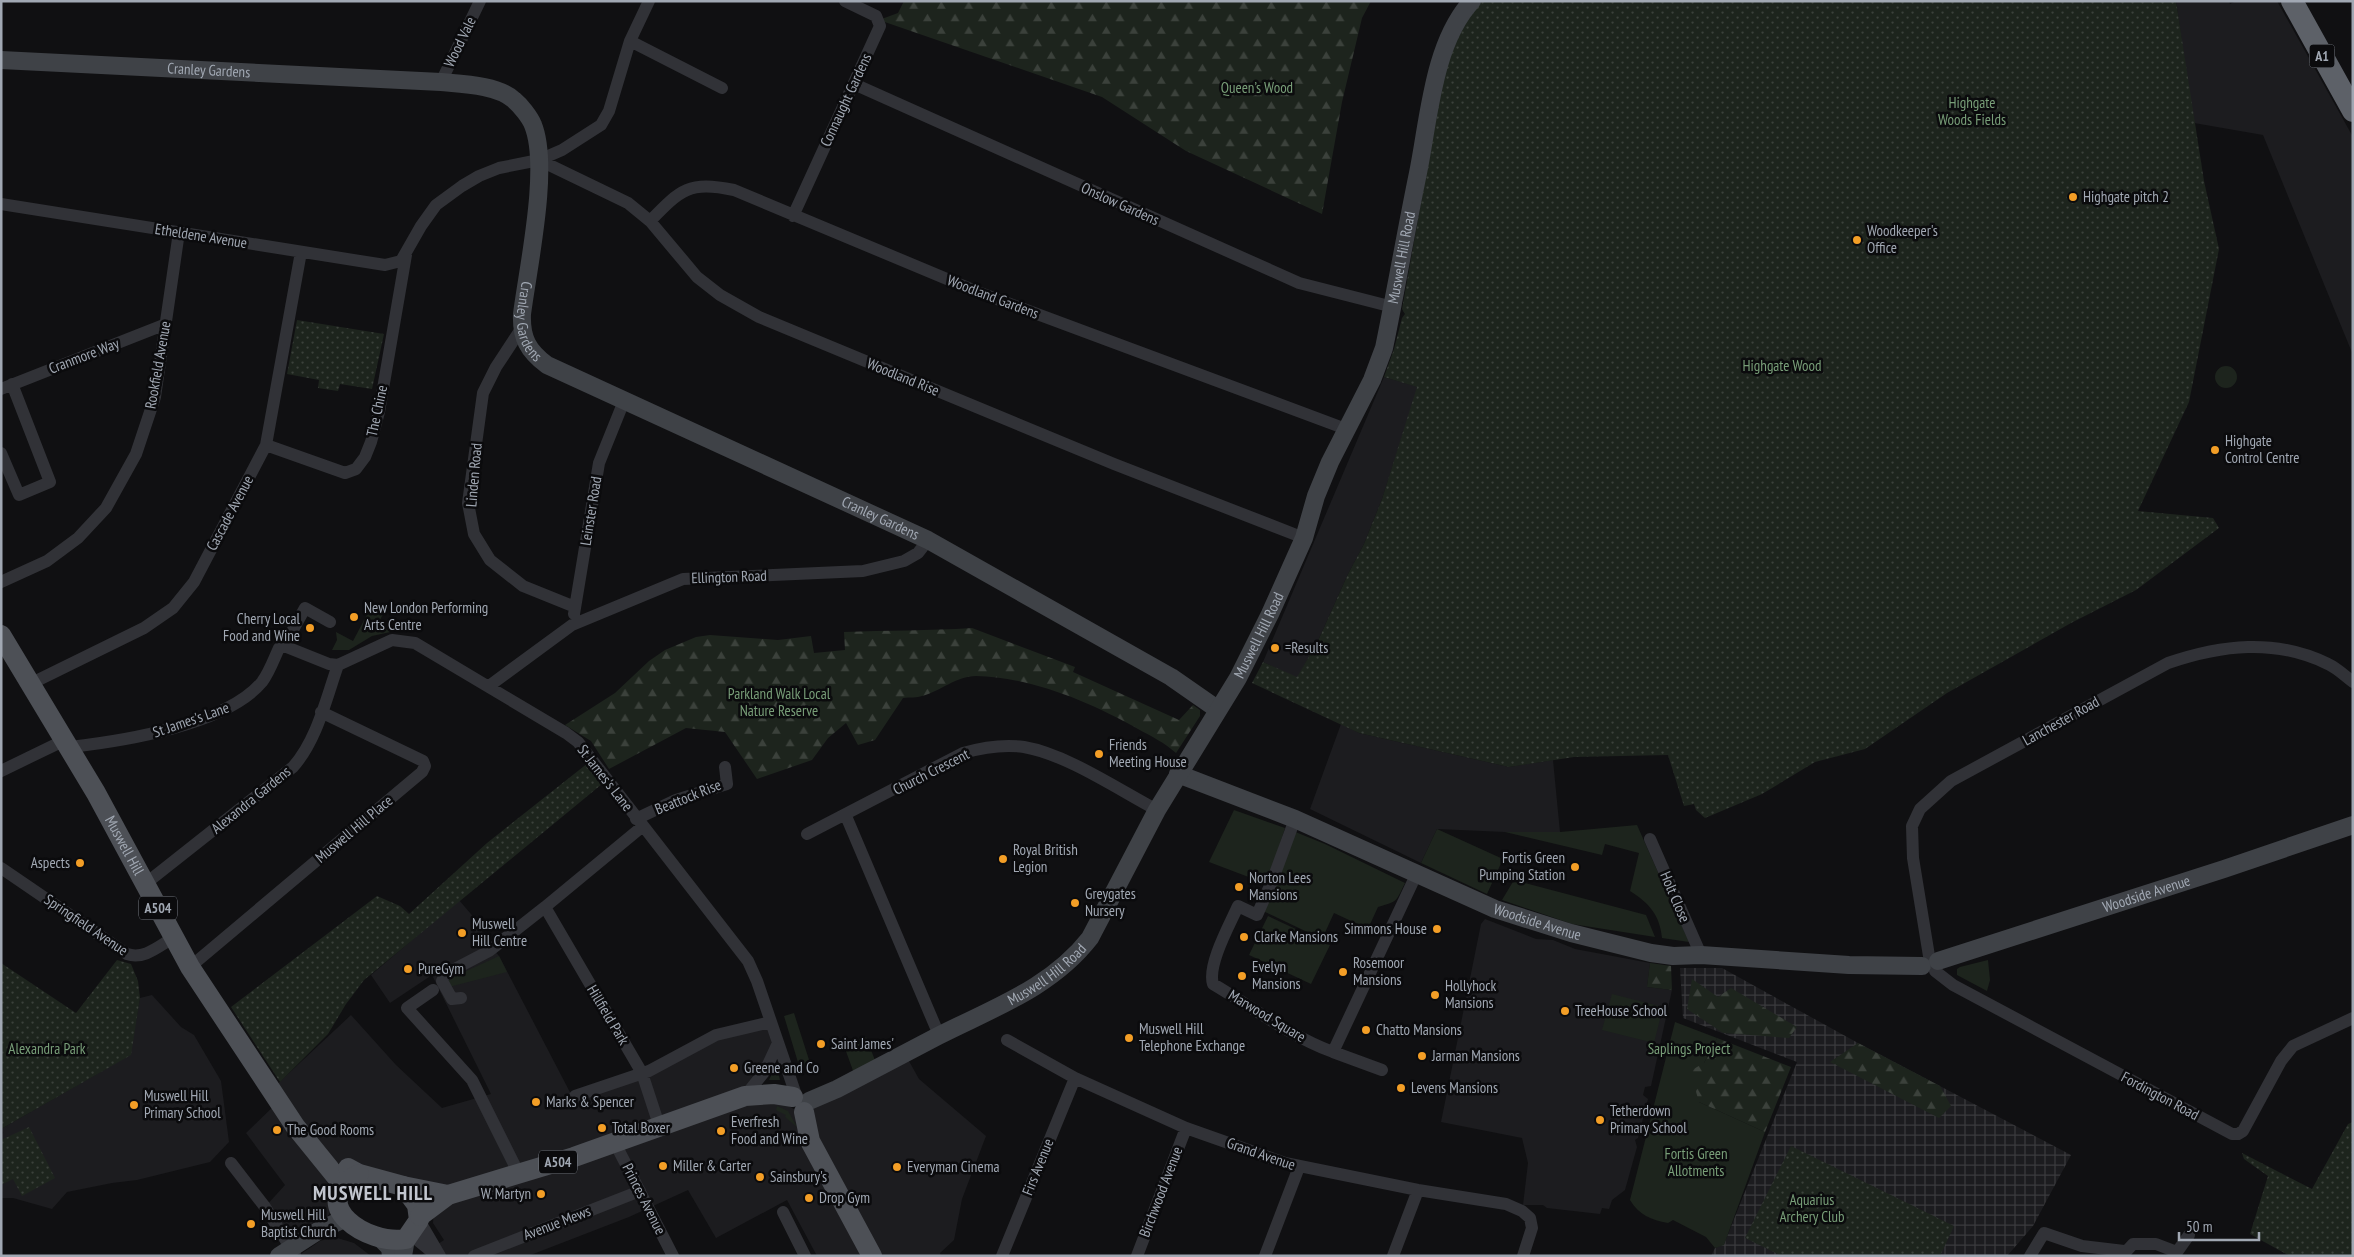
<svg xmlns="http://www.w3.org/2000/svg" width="2354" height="1257" font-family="'PT Sans Narrow',sans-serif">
  <defs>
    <pattern id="industrial-grid" width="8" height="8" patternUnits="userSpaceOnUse" patternTransform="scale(1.25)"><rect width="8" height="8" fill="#1c1c1f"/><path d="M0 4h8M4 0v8" fill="none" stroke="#3a3a3d"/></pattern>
    <pattern id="forest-firs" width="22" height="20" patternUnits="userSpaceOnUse" patternTransform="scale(1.25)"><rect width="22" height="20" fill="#1d241d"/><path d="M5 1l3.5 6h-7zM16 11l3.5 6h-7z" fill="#3b413b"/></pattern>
    <pattern id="park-dots" width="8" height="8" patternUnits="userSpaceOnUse" patternTransform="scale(1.25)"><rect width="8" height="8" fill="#1d241d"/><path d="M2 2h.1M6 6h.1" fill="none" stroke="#3b413b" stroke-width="1.8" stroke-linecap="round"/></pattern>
  </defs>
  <rect width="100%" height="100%" fill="#101012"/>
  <!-- built -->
  <path fill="#1c1c1f" d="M 2176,1 L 2229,1 L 2230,4 L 2236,1 L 2277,1 L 2353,137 L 2353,355 L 2263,135 L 2194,123 Z
    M 1384,377 L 1418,387 L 1382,499 L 1364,544 L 1348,574 L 1317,643 L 1297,678 L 1263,662 Z
    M 1341,724 L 1359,733 L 1509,767 L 1553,760 L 1560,832 L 1505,832 L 1437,829 L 1421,863 L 1310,809 Z
    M 459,900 L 476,920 L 488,943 L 499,956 L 573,1098 L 714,1036 L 771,1022 L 778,1043 L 757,1084 L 795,1110 L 905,1054 L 919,1079 L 986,1136 L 962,1199 L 954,1240 L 940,1253 L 941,1256 L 817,1256 L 787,1200 L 716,1238 L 688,1190 L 629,1217 L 528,1256 L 420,1256 L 444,1240 L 433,1223 L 434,1206 L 359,1174 L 319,1153 L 337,1202 L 318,1231 L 291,1249 L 265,1207 L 285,1185 L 246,1133 L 278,1102 L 271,1090 L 351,1015 L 396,1065 L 442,1108 L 491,1094 L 432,975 L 390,1003 L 371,975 Z
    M 1485,919 L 1536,939 L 1553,940 L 1575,949 L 1650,963 L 1647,987 L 1672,990 L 1651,1086 L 1645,1087 L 1643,1095 L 1648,1099 L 1638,1138 L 1635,1140 L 1637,1147 L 1625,1190 L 1612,1200 L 1609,1209 L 1602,1208 L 1600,1214 L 1547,1208 L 1543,1205 L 1523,1205 L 1528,1163 L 1522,1138 L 1441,1122 L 1481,924 Z
    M 152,995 L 181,1027 L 194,1035 L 221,1081 L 229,1142 L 210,1162 L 137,1180 L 112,1183 L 67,1192 L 52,1209 L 13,1198 L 1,1198 L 1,1129 L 130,1055 L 140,998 Z
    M 334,1237 L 354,1243 L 371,1256 L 298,1256 L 320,1241 Z"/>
  <!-- industrial -->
  <path fill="url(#industrial-grid)" d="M 1680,968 L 1722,968 L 1858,1043 L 2071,1155 L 2033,1226 L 2007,1256 L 1711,1256 L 1715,1248 L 1724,1244 L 1797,1062 L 1683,1018 Z"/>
  <!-- green -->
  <path fill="#1d241d" d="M2215 377a11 11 0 1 1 22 0a11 11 0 1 1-22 0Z
    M 372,605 L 384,612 L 379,622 L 395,631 L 372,636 L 349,650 L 332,650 L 337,640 L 336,632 L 353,641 Z
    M 1234,810 L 1285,828 L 1267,884 L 1209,862 Z
    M 1637,825 L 1689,942 L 1662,938 C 1660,915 1649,903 1630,891 L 1639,853 L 1605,844 L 1602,855 L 1505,832 L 1560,832 Z
    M 1437,829 L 1503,859 L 1487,894 L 1421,863 Z
    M 1293,831 L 1325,844 L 1405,883 C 1395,903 1398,901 1378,907 L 1366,933 L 1362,926 L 1334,913 L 1322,939 L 1263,911 Z
    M 1514,880 L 1646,915 L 1655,937 L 1572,924 L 1502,900 Z
    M 1268,916 L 1330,945 L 1311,984 L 1249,955 Z
    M 499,956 L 507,972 L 449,987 L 449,979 Z
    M 1988,960 L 1990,980 L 1987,991 L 1957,975 L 1957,969 L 1960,967 Z
    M 1612,994 L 1663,1007 L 1654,1043 L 1602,1030 Z
    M 794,1013 L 811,1066 L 800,1069 L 784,1016 Z
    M 1675,1022 L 1717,1038 L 1704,1063 L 1699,1102 L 1765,1132 L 1724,1245 L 1715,1248 L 1706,1237 L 1673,1220 L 1668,1223 C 1651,1220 1639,1215 1630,1200 Z
    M 866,1037 L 878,1068 L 856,1079 L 843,1043 Z
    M 775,1067 L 777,1067 L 780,1080 L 769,1080 Z
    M 777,1106 L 788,1111 L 797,1127 L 785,1117 L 786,1115 L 776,1110 Z"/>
  <!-- forest -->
  <path fill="url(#forest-firs)" d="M 904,1 L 1371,1 L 1362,18 L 1342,102 L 1322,214 L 1186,151 L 1102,97 L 879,20 L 898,13 Z
    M 972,628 L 1075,667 L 1073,672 L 1179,720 L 1193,705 L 1200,710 L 1200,716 L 1176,753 C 1165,743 1151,736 1138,729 C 1090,702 1031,677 976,676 C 956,676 941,691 922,696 C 917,698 909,697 903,698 L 875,740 L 858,745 L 846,723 L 828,738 L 812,760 L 757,779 L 725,732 L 686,728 L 609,769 L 591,741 L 565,725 L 615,693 L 649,661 L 665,650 L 696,637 L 710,635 L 778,640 L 811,636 L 814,653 L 845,650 L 844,632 C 887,630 929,631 972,628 Z
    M 1650,963 L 1671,966 L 1672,990 L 1647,987 Z
    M 1692,979 L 1718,997 L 1731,988 L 1797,1027 L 1789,1038 L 1723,1033 L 1687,1009 Z
    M 1717,1038 L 1791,1067 L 1765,1132 L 1699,1102 L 1690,1071 L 1704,1063 Z
    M 1858,1043 L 1940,1086 L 1951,1106 L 1939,1118 L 1830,1062 Z"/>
  <!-- park -->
  <path fill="url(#park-dots)" d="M 1481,1 L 2176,1 L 2204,181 L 2219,249 L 2189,402 L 2138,511 L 2213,518 L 2219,528 L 2136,590 L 2071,623 L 1947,693 L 1865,749 L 1815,762 L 1762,794 L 1705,818 L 1696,810 L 1694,804 L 1684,806 L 1668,755 L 1574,757 L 1509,767 L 1359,733 L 1252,683 L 1263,662 L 1297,677 L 1317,643 L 1348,574 L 1364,544 L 1382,499 L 1417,387 L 1384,377 L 1394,349 L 1402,318 L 1405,314 L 1402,309 L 1446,62 L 1470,12 Z
    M 297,320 L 384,334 L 372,389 L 340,384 L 338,391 L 318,388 L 319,380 L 287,374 Z
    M 588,763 L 602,784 L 364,980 L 346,1004 L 328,1034 L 280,1082 L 231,1007 L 377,896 L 400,906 L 409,914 L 487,843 Z
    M 117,960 L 131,964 L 138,981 L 140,998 L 131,1055 L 1,1129 L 1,963 L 76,1013 Z
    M 2353,1122 L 2353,1256 L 2290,1256 L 2250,1234 L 2268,1176 L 2244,1159 L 2242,1153 L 2312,1189 L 2348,1124 Z
    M 29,1127 L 55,1178 L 22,1196 L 13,1179 L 1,1185 L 1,1140 Z
    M 1791,1146 L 1954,1226 L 1940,1256 L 1782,1256 L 1745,1238 Z"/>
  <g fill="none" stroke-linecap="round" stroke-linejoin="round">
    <!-- street -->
    <path stroke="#313237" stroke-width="12" d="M 630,41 L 722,88
      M 441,82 L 480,1
      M 854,84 L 1299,283 L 1393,307
      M 539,160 L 628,203 L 650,221 L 697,277 L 720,295 L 759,317 L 1114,464 L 1304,538
      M 1,204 L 385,265 L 401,261 L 421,226 L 436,205 L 462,186 L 479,176 L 499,168 L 539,160 L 562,150 L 601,125 L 609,111 L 630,41 L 649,1
      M 793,216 L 880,26 L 876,16 L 845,1
      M 650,221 C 681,189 689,181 734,190 L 978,292 L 1346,429
      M 521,329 L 496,367 L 483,393 L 468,503 L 474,534 L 490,560 L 523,586 L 575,607
      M 1,389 L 166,324
      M 266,445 L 345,473 L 356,469 L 365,457 L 371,442 L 379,412 L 406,255
      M 1,453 L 19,495 L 50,482 L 12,384
      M 1,582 L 47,561 L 78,538 L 106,508 L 136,454 L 155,397 L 179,232
      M 574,614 L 599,463 L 624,401
      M 284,646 L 305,608 L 330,622
      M 30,684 L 144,628 L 173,608 L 194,582 L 266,445 L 301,252
      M 489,686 L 572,625 L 683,579 L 863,571 L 904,561 L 918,553 L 928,540
      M 70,747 C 123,741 226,725 262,682 C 269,673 274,659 279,648 L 284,646 L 329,664 L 338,665 L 392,640 L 415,643 L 566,733 L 578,742 L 599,769 L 748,961 L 757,981 L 796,1095
      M 1,771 L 65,740
      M 846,816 L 939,1035
      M 636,819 L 676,800 L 727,784 L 725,767
      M 1295,819 L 1273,879 L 1257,915 L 1238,906 C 1230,924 1207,965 1213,984 C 1252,1007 1290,1036 1333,1052 L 1416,875
      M 643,826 L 545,907 L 642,1073 L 660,1128
      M 807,834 L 963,753 C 984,747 1003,744 1024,747 C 1066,754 1119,790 1157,810
      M 1650,839 L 1701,955
      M 1,868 L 127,954 C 144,960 159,946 173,938
      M 145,884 L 293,767 C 317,740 326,699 338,665
      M 1929,956 L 1913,858 L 1912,826 L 1920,809 L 1951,781 L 2168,663 C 2221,645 2275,638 2328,664 C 2337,668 2345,676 2353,682
      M 190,967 L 422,772 L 425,766 L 423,761 L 321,712
      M 1935,971 L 1953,985 L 2232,1134 L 2238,1134 L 2243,1131 L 2281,1061 L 2293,1046 L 2353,1018
      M 433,990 L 407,1008 L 472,1080 L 519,1174
      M 461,998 L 452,999 L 442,981 L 445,974 L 489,951 L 545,907
      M 1007,1040 L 1075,1078 L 1186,1128 L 1285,1163 L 1418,1190 L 1506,1204 L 1522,1211 L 1530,1218 L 1532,1228 L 1523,1256
      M 1333,1052 L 1382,1070
      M 575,1096 L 649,1071 L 716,1035 L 771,1022
      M 745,1096 L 765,1071 L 778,1043
      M 615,1143 L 673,1256
      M 231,1163 L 265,1207 L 295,1255
      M 783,1212 L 805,1256
      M 419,1220 L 440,1256
      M 410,1234 L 437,1256
      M 474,1256 L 640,1191
      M 1002,1256 L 1075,1078
      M 1137,1256 L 1186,1128
      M 1265,1256 L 1299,1167
      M 1393,1256 L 1418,1190
      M 2030,1256 L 2044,1233 L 2082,1246 L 2124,1251
      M 2122,1256 L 2133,1244 L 2156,1244 L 2177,1252 L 2189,1235"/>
    <!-- secondary -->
    <g stroke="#3f4247" stroke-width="18">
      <path id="s1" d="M 1,60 L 441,82 C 462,84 498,85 514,100 C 520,105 530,117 533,125 C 550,167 528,267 522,314 C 521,338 528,351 547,365 L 928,540 L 1171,677 L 1217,709"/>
      <path id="s2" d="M 1178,774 L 1295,819 L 1495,909 L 1571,933 L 1651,953 L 1673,956 L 1701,955 L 1849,965 L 1922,966"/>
      <path id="s3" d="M 1938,961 L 2224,869 L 2353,825"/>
      <path id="s4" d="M 809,1101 L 837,1089 C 871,1071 905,1053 938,1036 C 993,1008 1051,988 1090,938 L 1157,810 L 1238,678 L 1270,614 L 1304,538 L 1316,496 L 1330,462 L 1372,380 L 1384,348 C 1396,290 1406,231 1418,173 C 1429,119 1433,43 1472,1"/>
      <path d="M 381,1239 L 390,1248 L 391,1256"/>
      <path d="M 279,1256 L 318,1231 L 344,1219"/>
      <path d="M 403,1256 L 406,1239"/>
    </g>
    <!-- primary -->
    <g stroke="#4d5056" stroke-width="20">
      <path id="s5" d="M 1,635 L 96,793 L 190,967 L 295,1126 L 338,1179 L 341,1189"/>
      <path d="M 804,1112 L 810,1141 L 872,1256"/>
      <path d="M 348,1168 L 359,1174 L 403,1186 L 448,1195"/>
      <path d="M 359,1174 C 304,1204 368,1246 406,1239 L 419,1220 L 417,1205 L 403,1186"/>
      <path d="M 420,1216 L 448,1195 L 574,1157 L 745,1096 L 774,1094 L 793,1097"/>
    </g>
    <!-- highway -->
    <path stroke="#5d6168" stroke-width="22" d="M 2292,1 L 2353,111"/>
  </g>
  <!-- markers -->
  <g fill="#f39e26" stroke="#0b0b0d" stroke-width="2">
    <circle cx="2073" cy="197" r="5"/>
    <circle cx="1857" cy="240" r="5"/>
    <circle cx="2215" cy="450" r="5"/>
    <circle cx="354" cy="617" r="5"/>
    <circle cx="310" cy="628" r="5"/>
    <circle cx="1275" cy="648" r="5"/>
    <circle cx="1099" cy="754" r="5"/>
    <circle cx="1003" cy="859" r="5"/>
    <circle cx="80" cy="863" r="5"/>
    <circle cx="1575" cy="867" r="5"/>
    <circle cx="1239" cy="887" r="5"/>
    <circle cx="1075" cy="903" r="5"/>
    <circle cx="1437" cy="929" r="5"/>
    <circle cx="462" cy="933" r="5"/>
    <circle cx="1244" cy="937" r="5"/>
    <circle cx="408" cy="969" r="5"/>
    <circle cx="1343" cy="972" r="5"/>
    <circle cx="1242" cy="976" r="5"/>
    <circle cx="1435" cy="995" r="5"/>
    <circle cx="1565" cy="1011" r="5"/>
    <circle cx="1366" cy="1030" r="5"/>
    <circle cx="1129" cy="1038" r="5"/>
    <circle cx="821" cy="1044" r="5"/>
    <circle cx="1422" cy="1056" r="5"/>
    <circle cx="734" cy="1068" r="5"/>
    <circle cx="1401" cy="1088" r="5"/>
    <circle cx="536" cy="1102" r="5"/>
    <circle cx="134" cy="1105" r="5"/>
    <circle cx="1600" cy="1120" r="5"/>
    <circle cx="602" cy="1128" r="5"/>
    <circle cx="277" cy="1130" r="5"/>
    <circle cx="721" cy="1131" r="5"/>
    <circle cx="663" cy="1166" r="5"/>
    <circle cx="897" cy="1167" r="5"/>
    <circle cx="760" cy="1177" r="5"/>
    <circle cx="541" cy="1194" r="5"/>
    <circle cx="809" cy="1198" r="5"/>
    <circle cx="251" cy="1224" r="5"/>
  </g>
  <g text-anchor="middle" stroke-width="5" stroke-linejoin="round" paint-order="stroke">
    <!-- shield labels -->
    <g fill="#0b0b0d" stroke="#747981" stroke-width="1">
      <rect x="2309.5" y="44.5" width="25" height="23" rx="4"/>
      <rect x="139" y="896.5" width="38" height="23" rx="4"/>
      <rect x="539" y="1150.5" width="38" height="23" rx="4"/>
    </g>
    <g font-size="14" font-weight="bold" fill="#a1a8b3">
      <text x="2322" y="61">A1</text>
      <text x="158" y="913">A504</text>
      <text x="558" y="1167">A504</text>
    </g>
    <!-- street labels -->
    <g font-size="15" fill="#a1a8b3" stroke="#0b0b0d">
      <text transform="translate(460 42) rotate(-64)" y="5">Wood Vale</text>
      <text dy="5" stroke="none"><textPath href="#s1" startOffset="208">Cranley Gardens</textPath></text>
      <text transform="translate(846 100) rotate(-65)" y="5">Connaught Gardens</text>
      <text transform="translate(1120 204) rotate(24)" y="5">Onslow Gardens</text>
      <text transform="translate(201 236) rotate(9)" y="5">Etheldene Avenue</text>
      <text dy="5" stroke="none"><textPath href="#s4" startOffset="1080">Muswell Hill Road</textPath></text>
      <text transform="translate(993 297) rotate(21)" y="5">Woodland Gardens</text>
      <text dy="5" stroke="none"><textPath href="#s1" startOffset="748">Cranley Gardens</textPath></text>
      <text transform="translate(84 356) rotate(-21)" y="5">Cranmore Way</text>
      <text transform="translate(158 365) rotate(-80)" y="5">Rookfield Avenue</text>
      <text transform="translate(903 377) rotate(22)" y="5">Woodland Rise</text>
      <text transform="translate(377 411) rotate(-78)" y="5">The Chine</text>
      <text transform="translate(474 475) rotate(-85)" y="5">Linden Road</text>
      <text transform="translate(591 511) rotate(-81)" y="5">Leinster Road</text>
      <text transform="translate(230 513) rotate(-62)" y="5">Cascade Avenue</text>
      <text dy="5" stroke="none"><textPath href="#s1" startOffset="1166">Cranley Gardens</textPath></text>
      <text transform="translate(729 577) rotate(-2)" y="5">Ellington Road</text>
      <text dy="5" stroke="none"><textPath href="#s4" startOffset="674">Muswell Hill Road</textPath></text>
      <text transform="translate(191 720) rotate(-19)" y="5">St James's Lane</text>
      <text transform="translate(2061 721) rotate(-29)" y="5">Lanchester Road</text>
      <text transform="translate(931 772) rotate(-27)" y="5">Church Crescent</text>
      <text transform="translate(605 778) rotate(52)" y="5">St James's Lane</text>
      <text transform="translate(688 797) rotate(-22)" y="5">Beattock Rise</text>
      <text transform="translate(251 800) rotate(-39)" y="5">Alexandra Gardens</text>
      <text transform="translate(354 829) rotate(-40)" y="5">Muswell Hill Place</text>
      <text dy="5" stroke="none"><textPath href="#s5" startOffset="244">Muswell Hill</textPath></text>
      <text dy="5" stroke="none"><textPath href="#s3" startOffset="219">Woodside Avenue</textPath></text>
      <text transform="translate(1675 897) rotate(67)" y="5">Holt Close</text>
      <text dy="5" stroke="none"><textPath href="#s2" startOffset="389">Woodside Avenue</textPath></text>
      <text transform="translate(86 925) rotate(34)" y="5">Springfield Avenue</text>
      <text dy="5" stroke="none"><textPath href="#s4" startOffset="270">Muswell Hill Road</textPath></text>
      <text transform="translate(608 1015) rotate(59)" y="5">Hillfield Park</text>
      <text transform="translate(1267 1016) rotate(31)" y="5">Marwood Square</text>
      <text transform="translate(2160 1096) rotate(28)" y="5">Fordington Road</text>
      <text transform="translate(1261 1154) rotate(19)" y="5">Grand Avenue</text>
      <text transform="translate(1038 1167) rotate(-68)" y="5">Firs Avenue</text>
      <text transform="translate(1161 1192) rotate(-69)" y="5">Birchwood Avenue</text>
      <text transform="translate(644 1199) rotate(63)" y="5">Princes Avenue</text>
      <text transform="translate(557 1223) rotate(-21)" y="5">Avenue Mews</text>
    </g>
    <!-- park labels -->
    <g font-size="15" fill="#789e78" stroke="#0b0b0d">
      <text x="1257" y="93">Queen’s Wood</text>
      <text x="1972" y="108">Highgate<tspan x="1972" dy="17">Woods Fields</tspan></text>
      <text x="1782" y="371">Highgate Wood</text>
      <text x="779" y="699">Parkland Walk Local<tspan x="779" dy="17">Nature Reserve</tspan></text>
      <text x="47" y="1054">Alexandra Park</text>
      <text x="1689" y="1054">Saplings Project</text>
      <text x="1696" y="1159">Fortis Green<tspan x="1696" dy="17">Allotments</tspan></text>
      <text x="1812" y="1205">Aquarius<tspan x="1812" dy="17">Archery Club</tspan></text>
    </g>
    <!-- poi labels -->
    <g font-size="15" fill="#a1a8b3" stroke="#0b0b0d" text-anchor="start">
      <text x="2083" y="202">Highgate pitch 2</text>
      <text x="1867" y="236">Woodkeeper's<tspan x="1867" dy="17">Office</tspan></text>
      <text x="2225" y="446">Highgate<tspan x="2225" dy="17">Control Centre</tspan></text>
      <text x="364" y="613">New London Performing<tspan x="364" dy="17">Arts Centre</tspan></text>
      <text x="300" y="624" text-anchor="end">Cherry Local<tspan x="300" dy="17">Food and Wine</tspan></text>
      <text x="1285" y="653">=Results</text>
      <text x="1109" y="750">Friends<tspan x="1109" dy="17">Meeting House</tspan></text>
      <text x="1013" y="855">Royal British<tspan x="1013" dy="17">Legion</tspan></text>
      <text x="1565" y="863" text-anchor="end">Fortis Green<tspan x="1565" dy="17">Pumping Station</tspan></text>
      <text x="70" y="868" text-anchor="end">Aspects</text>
      <text x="1249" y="883">Norton Lees<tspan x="1249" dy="17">Mansions</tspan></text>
      <text x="1085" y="899">Greygates<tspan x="1085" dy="17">Nursery</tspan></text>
      <text x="472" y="929">Muswell<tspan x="472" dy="17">Hill Centre</tspan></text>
      <text x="1427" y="934" text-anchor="end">Simmons House</text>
      <text x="1254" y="942">Clarke Mansions</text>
      <text x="1353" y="968">Rosemoor<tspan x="1353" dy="17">Mansions</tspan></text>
      <text x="1252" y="972">Evelyn<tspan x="1252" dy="17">Mansions</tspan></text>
      <text x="418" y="974">PureGym</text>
      <text x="1445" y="991">Hollyhock<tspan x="1445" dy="17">Mansions</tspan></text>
      <text x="1575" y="1016">TreeHouse School</text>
      <text x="1139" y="1034">Muswell Hill<tspan x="1139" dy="17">Telephone Exchange</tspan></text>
      <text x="1376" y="1035">Chatto Mansions</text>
      <text x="831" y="1049">Saint James'</text>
      <text x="1432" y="1061">Jarman Mansions</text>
      <text x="744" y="1073">Greene and Co</text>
      <text x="1411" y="1093">Levens Mansions</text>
      <text x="144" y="1101">Muswell Hill<tspan x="144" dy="17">Primary School</tspan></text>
      <text x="546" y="1107">Marks &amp; Spencer</text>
      <text x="1610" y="1116">Tetherdown<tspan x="1610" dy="17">Primary School</tspan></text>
      <text x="731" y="1127">Everfresh<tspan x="731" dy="17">Food and Wine</tspan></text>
      <text x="612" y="1133">Total Boxer</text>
      <text x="287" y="1135">The Good Rooms</text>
      <text x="673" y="1171">Miller &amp; Carter</text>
      <text x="907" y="1172">Everyman Cinema</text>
      <text x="770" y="1182">Sainsbury's</text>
      <text x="531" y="1199" text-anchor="end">W. Martyn</text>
      <text x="819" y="1203">Drop Gym</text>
      <text x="261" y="1220">Muswell Hill<tspan x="261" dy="17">Baptist Church</tspan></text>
    </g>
    <!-- district labels -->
    <g font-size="20" font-weight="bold" letter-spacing="1" fill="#c2c6cf" stroke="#0b0b0d">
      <text x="373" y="1200">MUSWELL HILL</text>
    </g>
  </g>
  <!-- border -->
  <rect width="2354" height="1257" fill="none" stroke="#a1a8b3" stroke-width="5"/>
  <!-- scale -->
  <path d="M2179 1232v8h80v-8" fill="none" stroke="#a1a8b3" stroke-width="2.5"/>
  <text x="2186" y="1232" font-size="15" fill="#a1a8b3" stroke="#0b0b0d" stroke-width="4" paint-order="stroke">50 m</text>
</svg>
